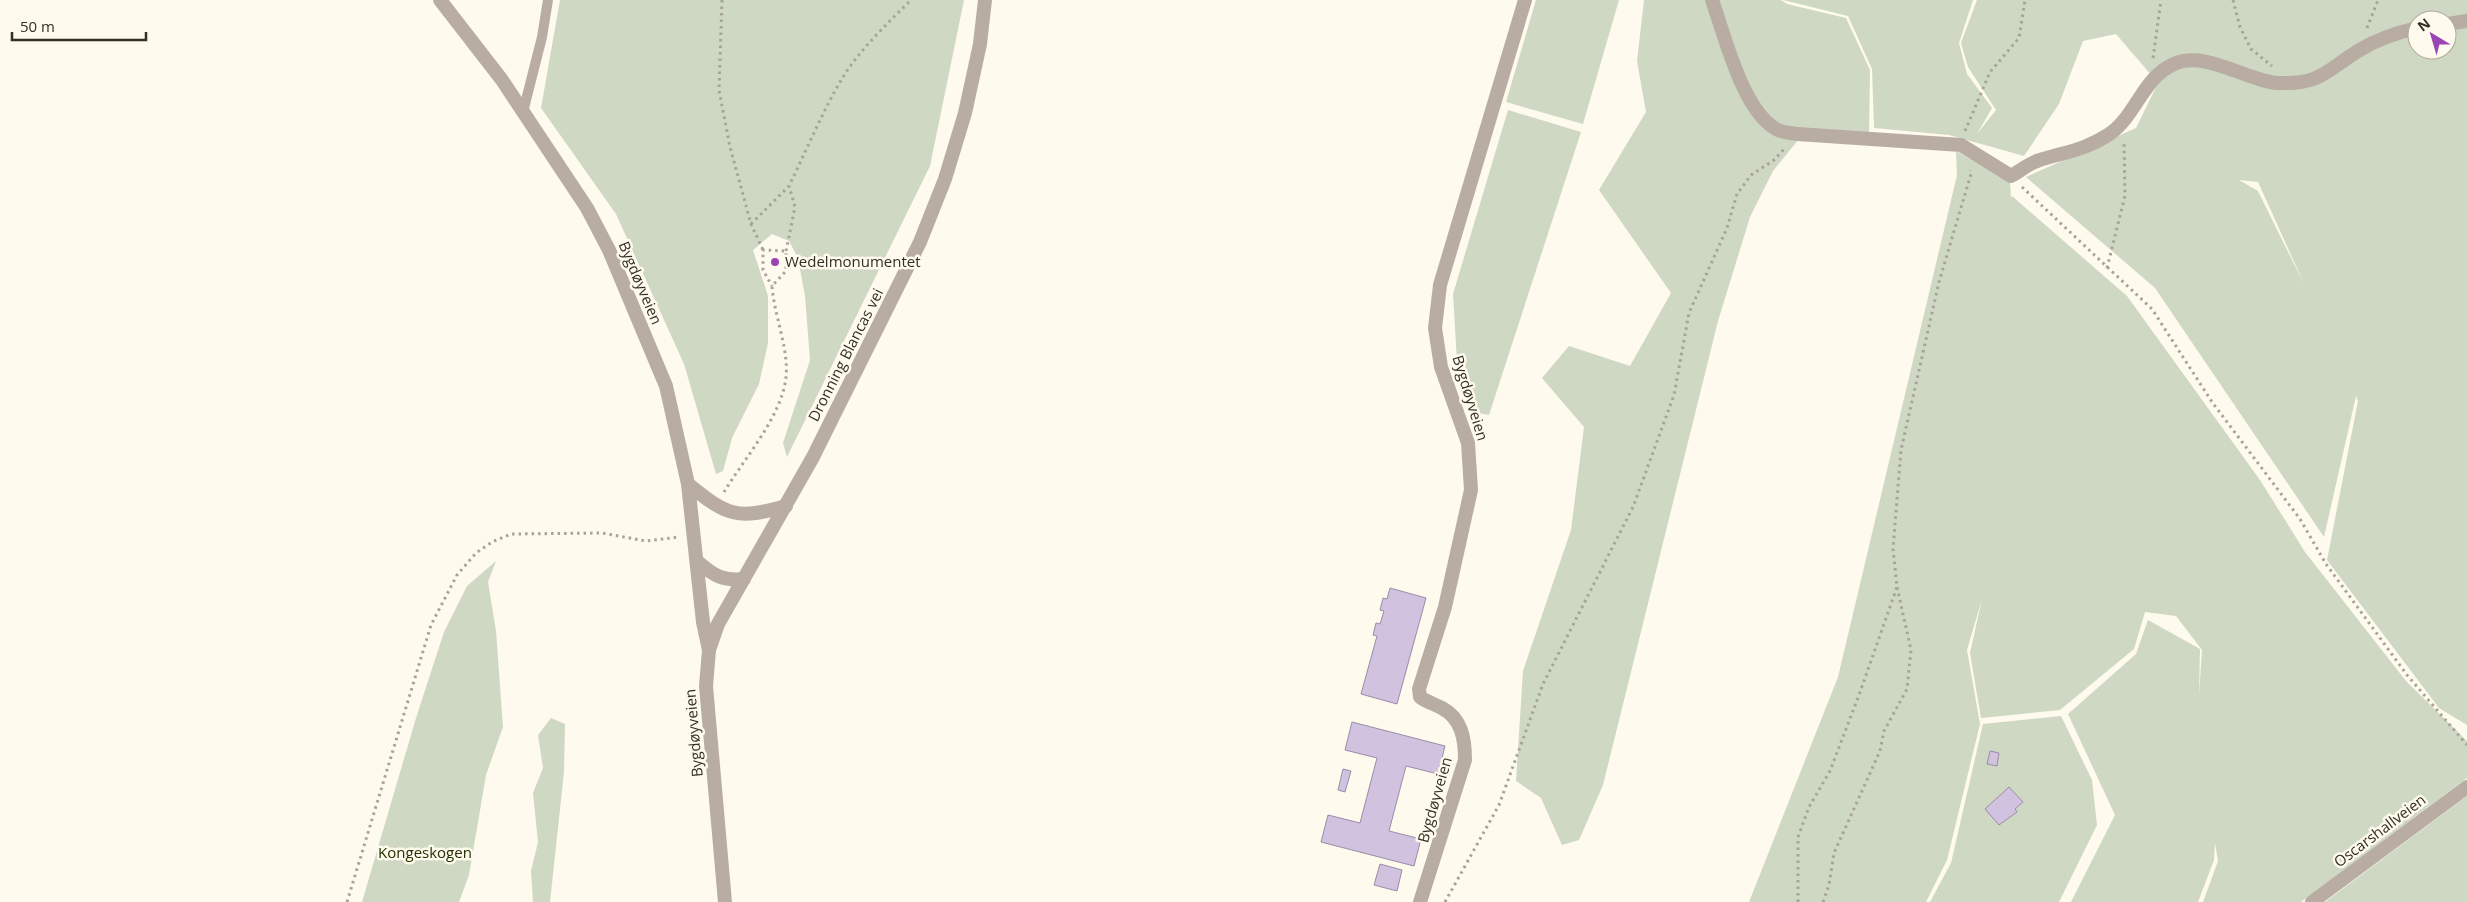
<svg xmlns="http://www.w3.org/2000/svg" width="2467" height="902" font-family="'Open Sans',sans-serif">
  <rect width="100%" height="100%" fill="#fefaed"/>
  <!-- green -->
  <path fill="#cfd8c3" fill-rule="evenodd" d="M 560,0 L 964,0 L 930,166 L 787,457 L 783,443 L 810,360 L 805,296 L 798,258 L 789,241 L 772,234 L 753,250 L 768,296 L 768,343 L 759,384 L 732,438 L 723,471 L 716,474 L 684,364 L 616,214 L 541,108 Z
    M 1536,0 L 1619,0 L 1583,124 L 1506,102 Z
    M 1644,0 L 1781,0 L 1787,4 L 1846,18 L 1870,70 L 1869,134 L 1807,129 L 1773,171 L 1750,217 L 1718,321 L 1603,785 L 1579,840 L 1562,845 L 1541,798 L 1516,781 L 1523,671 L 1571,530 L 1584,427 L 1542,378 L 1569,346 L 1630,366 L 1671,293 L 1599,190 L 1646,112 L 1637,61 Z
    M 1783,0 L 1973,0 L 1959,43 L 1967,74 L 1992,108 L 1977,134 L 1996,110 L 1968,67 L 1961,43 L 1977,0 L 2467,0 L 2467,725 L 2439,708 L 2327,560 L 2358,401 L 2356,396 L 2324,537 L 2155,288 L 2026,177 L 2136,128 L 2158,83 L 2116,34 L 2083,41 L 2059,104 L 2024,156 L 1949,135 L 1874,128 L 1872,69 L 1848,16 ZM 2417,20 L 2447,20 L 2447,50 L 2417,50 ZM 2239,180 L 2258,182 L 2305,286 L 2258,191 Z
    M 1508,110 L 1581,132 L 1489,415 L 1473,412 L 1457,362 L 1453,294 Z
    M 1956,151 L 2010,182 L 2011,198 L 2012,196 L 2127,296 L 2260,480 L 2305,552 L 2406,681 L 2467,741 L 2467,778 L 2301,902 L 2203,902 L 2218,861 L 2215,843 L 2214,860 L 2198,902 L 2071,902 L 2115,815 L 2068,714 L 2136,654 L 2148,620 L 2200,649 L 2199,695 L 2202,650 L 2176,616 L 2145,612 L 2134,649 L 2060,710 L 1981,718 L 1970,653 L 1982,599 L 1967,650 L 1980,724 L 1947,860 L 1926,902 L 1749,902 L 1838,677 L 1957,175 Z
    M 496,561 L 488,582 L 496,631 L 503,727 L 486,775 L 469,875 L 459,902 L 362,902 L 416,718 L 444,632 L 467,586 Z
    M 2061,716 L 2092,780 L 2097,825 L 2059,902 L 1930,902 L 1951,863 L 1983,724 Z
    M 551,718 L 565,724 L 564,772 L 550,902 L 533,902 L 531,871 L 538,842 L 533,793 L 543,768 L 538,735 Z
    M 2467,796 L 2467,902 L 2325,902 Z"/>
  <!-- building -->
  <path fill="#d1c2e0" stroke="#9a8ca7" d="M 1390,588 L 1426,598 L 1397,704 L 1361,694 L 1377,636 L 1373,635 L 1376,623 L 1380,624 L 1384,611 L 1380,610 L 1383,598 L 1387,599 Z
    M 1352,722 L 1445,746 L 1438,774 L 1406,766 L 1389,831 L 1421,839 L 1414,866 L 1321,842 L 1328,815 L 1360,823 L 1377,758 L 1345,750 Z
    M 1990,751 L 1999,753 L 1997,766 L 1987,764 Z
    M 1343,769 L 1351,771 L 1345,792 L 1338,790 Z
    M 2009,787 L 2023,802 L 2015,809 L 2017,812 L 1999,825 L 1985,809 Z
    M 1380,864 L 1402,870 L 1397,891 L 1374,885 Z"/>
  <g fill="none" stroke-linecap="round" stroke-linejoin="round">
    <!-- path -->
    <path stroke="#a7a396" stroke-width="3" stroke-dasharray="2.5 4" stroke-linecap="butt" d="M 722,0 L 719,90 L 730,147 L 751,224 L 763,250
      M 2233,0 L 2240,27 L 2251,49 L 2272,66
      M 2367,28 L 2378,0
      M 2153,58 L 2161,0
      M 1965,131 L 1990,72 L 2019,38 L 2025,0
      M 2022,187 L 2152,309 L 2212,402 L 2300,519 L 2326,564 L 2407,675 L 2467,745
      M 751,224 L 789,186
      M 786,251 L 795,207 L 789,186 C 806,151 821,115 840,82 C 858,51 886,25 911,0
      M 2107,268 L 2125,196 L 2124,141
      M 724,492 C 744,459 782,416 786,377 C 789,349 774,315 772,286 L 786,271 L 786,251 L 763,250 L 763,270 L 772,286
      M 347,902 L 431,625 L 457,575 L 476,553 L 492,542 L 511,534 L 602,533 L 646,541 L 679,537
      M 1445,902 L 1499,805 L 1543,684 L 1633,507 L 1674,395 L 1689,313 L 1727,228 L 1737,194 L 1751,175 L 1774,160 L 1785,148
      M 1798,902 L 1798,837 L 1809,807 L 1830,771 L 1859,695 L 1897,587 L 1893,549 L 1901,450 L 1939,282 L 1971,174 L 1970,170
      M 1823,902 L 1829,885 L 1834,853 L 1880,751 L 1884,731 L 1907,689 L 1911,650 L 1897,587"/>
    <!-- service -->
    <path stroke="#b9ada3" stroke-width="10" d="M 523,112 L 542,37 L 548,0"/>
    <!-- minor -->
    <path stroke="#b9ada3" stroke-width="14" d="M 440,0 L 502,80 L 587,208 L 609,250 L 666,386 L 688,484 L 703,622 L 709,650
      M 1712,0 C 1725,36 1743,113 1778,130 C 1784,133 1792,133 1797,134 L 1961,145 L 2011,176 C 2020,171 2028,164 2037,161 C 2064,152 2083,151 2108,135 C 2136,117 2142,78 2174,64 C 2205,49 2250,83 2280,83 C 2321,84 2326,71 2358,51 C 2377,39 2395,33 2417,28
      M 2447,24 L 2467,21
      M 688,484 C 727,516 737,520 786,506
      M 698,562 C 714,576 723,581 744,579
      M 1420,902 L 1465,760 C 1465,739 1462,719 1442,708 C 1434,704 1427,702 1420,697 L 1419,689 L 1445,607 L 1471,490 L 1468,443 L 1441,367 L 1435,328 L 1440,285 L 1525,0
      M 2312,902 L 2467,787"/>
    <!-- tertiary -->
    <path stroke="#b9ada3" stroke-width="14" d="M 725,902 L 706,686 L 709,650 L 718,624 L 813,457 L 920,242 L 945,179 L 965,113 L 980,44 L 985,0"/>
  </g>
  <!-- markers -->
  <circle fill="#9a45b3" stroke="#fefaed" stroke-width="2" cx="775" cy="262" r="5"/>
  <g text-anchor="middle" stroke-width="5" stroke-linejoin="round" paint-order="stroke">
    <!-- poi labels -->
    <g font-size="15" fill="#342f23" stroke="#fefaed" text-anchor="start">
      <text x="785" y="267">Wedelmonumentet</text>
    </g>
    <!-- street labels -->
    <g font-size="15" fill="#342f23" stroke="#fefaed">
      <text transform="translate(640 283) rotate(67)" y="5">Bygdøyveien</text>
      <text transform="translate(846 355) rotate(-63)" y="5">Dronning Blancas vei</text>
      <text transform="translate(1470 398) rotate(73)" y="5">Bygdøyveien</text>
      <text transform="translate(694 733) rotate(-95)" y="5">Bygdøyveien</text>
      <text transform="translate(1435 800) rotate(-74)" y="5">Bygdøyveien</text>
      <text transform="translate(2380 831) rotate(-37)" y="5">Oscarshallveien</text>
    </g>
    <!-- park labels -->
    <g font-size="15" fill="#213100" stroke="#fefaed">
      <text x="425" y="858">Kongeskogen</text>
    </g>
  </g>
  <!-- north arrow -->
  <g transform="translate(2432 35) rotate(322)"><circle r="24" fill="#fefaed" stroke="#ada99c"/>
  <path d="M0-4L9 19L0 12L-9 19Z" fill="#9a45b3"/>
  <text y="-8" font-size="14" font-weight="bold" text-anchor="middle" fill="#342f23">N</text>
  </g>
  <!-- scale -->
  <path d="M12 32v8h134v-8" fill="none" stroke="#342f23" stroke-width="2.5"/>
  <text x="20" y="32" font-size="15" fill="#342f23" stroke="#fefaed" stroke-width="4" paint-order="stroke">50 m</text>
</svg>
